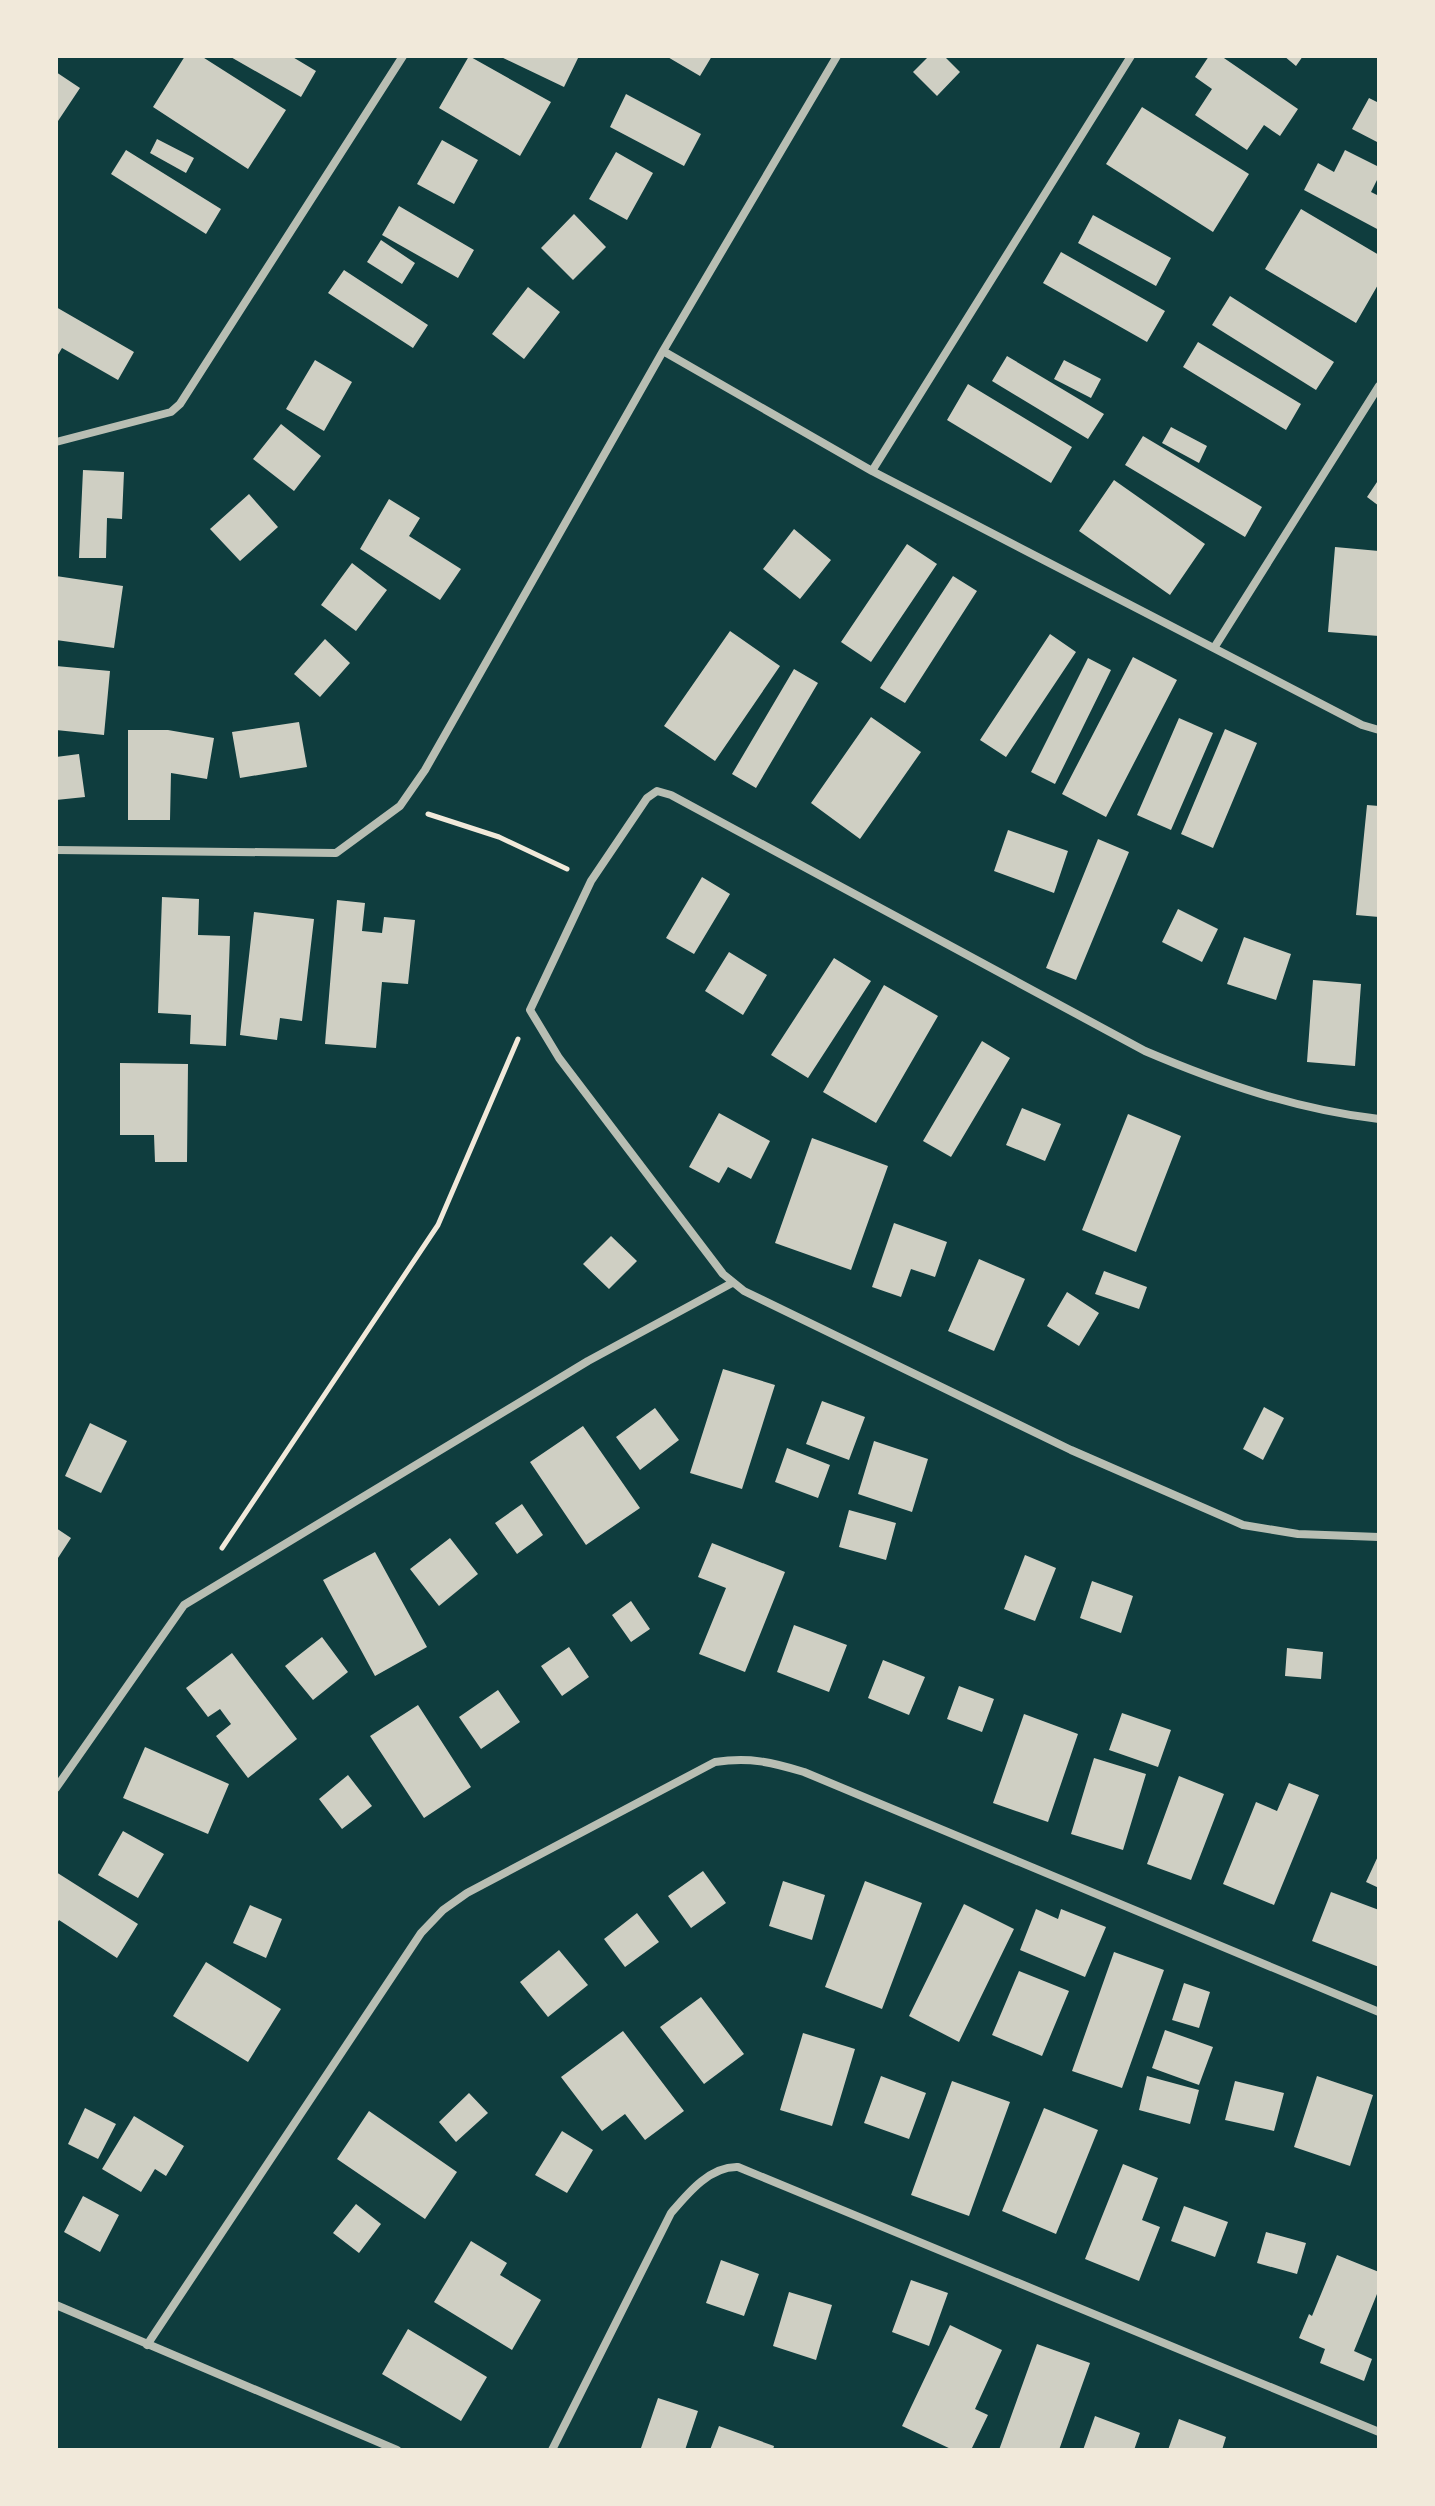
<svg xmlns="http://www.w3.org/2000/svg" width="1435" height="2506" font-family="Bitter,serif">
  <rect width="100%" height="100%" fill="#0f3d3e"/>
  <!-- building -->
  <path fill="#cfcfc3" d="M 185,56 L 201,56 L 286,110 L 248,169 L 153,107 Z
    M 229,56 L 291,56 L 316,71 L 301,97 Z
    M 469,56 L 551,102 L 520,156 L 439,108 Z
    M 499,56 L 579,56 L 564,87 Z
    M 666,56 L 712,56 L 700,76 Z
    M 929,56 L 944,56 L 960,72 L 937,96 L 913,72 Z
    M 1209,56 L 1221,56 L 1298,109 L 1280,136 L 1264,125 L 1247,150 L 1195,115 L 1212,89 L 1195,77 Z
    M 1284,56 L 1303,56 L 1296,66 Z
    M 56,72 L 80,88 L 56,124 Z
    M 626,94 L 701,134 L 684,166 L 610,127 Z
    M 1369,98 L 1379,103 L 1379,143 L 1352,129 Z
    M 1142,107 L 1249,174 L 1213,232 L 1106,164 Z
    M 157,139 L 194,158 L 186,173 L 150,153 Z
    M 442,140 L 478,160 L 454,204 L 417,184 Z
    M 126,150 L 221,209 L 206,234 L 111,174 Z
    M 1345,150 L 1379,167 L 1379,176 L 1371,192 L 1379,196 L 1379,230 L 1304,190 L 1318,163 L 1334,172 Z
    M 616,152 L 653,173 L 627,220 L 589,199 Z
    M 399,206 L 474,250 L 458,278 L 382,235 Z
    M 1301,209 L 1379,255 L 1379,283 L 1356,323 L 1265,269 Z
    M 574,214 L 606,247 L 573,280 L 541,248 Z
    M 1093,215 L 1171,258 L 1156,286 L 1078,243 Z
    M 381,240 L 415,263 L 402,284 L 367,262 Z
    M 1061,252 L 1165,311 L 1147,342 L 1043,283 Z
    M 344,270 L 428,325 L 413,348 L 328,293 Z
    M 528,287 L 560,312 L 524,359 L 492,334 Z
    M 1230,296 L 1334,362 L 1316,390 L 1212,325 Z
    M 56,307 L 134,352 L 118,380 L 62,348 L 56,358 Z
    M 1198,342 L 1301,404 L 1286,430 L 1183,367 Z
    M 1007,356 L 1104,414 L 1088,439 L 992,381 Z
    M 315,360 L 352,382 L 324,431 L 286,409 Z
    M 1064,360 L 1101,379 L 1091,398 L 1054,379 Z
    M 968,384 L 1072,447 L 1051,483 L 947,420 Z
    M 281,424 L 321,456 L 294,491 L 253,459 Z
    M 1171,427 L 1207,446 L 1199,463 L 1162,443 Z
    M 1143,436 L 1262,507 L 1245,537 L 1125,465 Z
    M 83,470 L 124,472 L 122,519 L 107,518 L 106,558 L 79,558 Z
    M 1379,479 L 1379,506 L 1367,497 Z
    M 1114,480 L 1205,544 L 1170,595 L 1079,531 Z
    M 249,494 L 278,527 L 240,561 L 210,529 Z
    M 389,499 L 420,518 L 409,536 L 461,569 L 440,600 L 360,549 Z
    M 794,529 L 831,560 L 800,599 L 763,569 Z
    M 907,544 L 937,564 L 871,662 L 841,642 Z
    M 1335,547 L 1379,551 L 1379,636 L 1328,632 Z
    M 352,563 L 387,590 L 356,631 L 321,605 Z
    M 56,576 L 123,586 L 114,648 L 56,640 Z
    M 953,576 L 977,591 L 905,703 L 880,688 Z
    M 730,631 L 780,666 L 715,761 L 664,726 Z
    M 1050,634 L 1076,652 L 1006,757 L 980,740 Z
    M 325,639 L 350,663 L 320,697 L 294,674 Z
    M 1133,657 L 1177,680 L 1106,817 L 1062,794 Z
    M 1088,658 L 1111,670 L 1055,784 L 1031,772 Z
    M 56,666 L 110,671 L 104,735 L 56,730 Z
    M 794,669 L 818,683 L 756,788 L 732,774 Z
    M 871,717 L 921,752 L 860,839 L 811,803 Z
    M 1179,718 L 1213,733 L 1171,830 L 1137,815 Z
    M 299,722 L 307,767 L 240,778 L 232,732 Z
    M 1225,729 L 1257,743 L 1213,848 L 1181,834 Z
    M 128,730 L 168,730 L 214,738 L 207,779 L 171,773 L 170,820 L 128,820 Z
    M 79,754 L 85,797 L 56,800 L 56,757 Z
    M 1367,805 L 1379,806 L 1379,917 L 1356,915 Z
    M 1008,830 L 1068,851 L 1054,893 L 994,871 Z
    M 1098,839 L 1129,852 L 1076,980 L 1046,968 Z
    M 702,877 L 730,894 L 694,954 L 666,938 Z
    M 162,897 L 199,899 L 198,935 L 230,936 L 226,1046 L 190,1044 L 191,1015 L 158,1013 Z
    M 337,900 L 365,903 L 362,931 L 382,933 L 384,917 L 415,920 L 408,984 L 382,982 L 376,1048 L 325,1044 Z
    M 1178,909 L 1218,929 L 1202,962 L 1162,942 Z
    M 254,912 L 314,919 L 302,1021 L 280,1018 L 277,1040 L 240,1035 Z
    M 1244,937 L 1291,954 L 1276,1000 L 1227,984 Z
    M 729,952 L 767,975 L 743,1015 L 705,991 Z
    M 834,958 L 871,981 L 808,1078 L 771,1055 Z
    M 1313,980 L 1361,984 L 1355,1066 L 1307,1062 Z
    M 884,985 L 938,1016 L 876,1123 L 823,1092 Z
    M 982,1041 L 1010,1058 L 951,1157 L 923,1141 Z
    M 120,1063 L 188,1064 L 187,1162 L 155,1162 L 154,1135 L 120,1135 Z
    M 1022,1108 L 1061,1124 L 1045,1161 L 1006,1145 Z
    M 719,1113 L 770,1141 L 751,1179 L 728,1167 L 719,1183 L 689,1167 Z
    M 1128,1114 L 1181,1136 L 1136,1252 L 1082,1230 Z
    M 812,1138 L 888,1166 L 851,1270 L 775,1243 Z
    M 894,1223 L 947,1242 L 935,1277 L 911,1269 L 901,1297 L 872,1287 Z
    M 611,1236 L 637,1261 L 609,1289 L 583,1264 Z
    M 979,1259 L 1025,1279 L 994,1351 L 948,1331 Z
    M 1104,1271 L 1147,1287 L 1139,1309 L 1095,1294 Z
    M 1067,1292 L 1099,1313 L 1079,1346 L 1047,1326 Z
    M 723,1369 L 775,1385 L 742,1489 L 690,1473 Z
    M 822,1401 L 865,1417 L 849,1460 L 806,1444 Z
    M 1264,1407 L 1284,1418 L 1263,1460 L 1243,1449 Z
    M 655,1408 L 679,1440 L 640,1470 L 616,1437 Z
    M 90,1423 L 127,1441 L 101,1493 L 65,1476 Z
    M 583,1426 L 640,1508 L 586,1545 L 530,1462 Z
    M 874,1441 L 928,1459 L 912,1512 L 858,1494 Z
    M 787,1448 L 830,1465 L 818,1498 L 775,1482 Z
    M 522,1504 L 543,1535 L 517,1554 L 495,1523 Z
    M 849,1510 L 896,1523 L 886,1560 L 839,1547 Z
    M 56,1528 L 71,1538 L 56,1561 Z
    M 450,1538 L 478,1574 L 439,1606 L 410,1569 Z
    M 712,1543 L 785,1572 L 745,1672 L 699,1654 L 726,1588 L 698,1577 Z
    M 375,1552 L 427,1647 L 375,1676 L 323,1580 Z
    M 1025,1555 L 1056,1568 L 1035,1621 L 1004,1609 Z
    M 1092,1581 L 1133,1596 L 1121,1633 L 1080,1618 Z
    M 631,1601 L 650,1629 L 631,1642 L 612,1615 Z
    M 794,1625 L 847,1645 L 829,1692 L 777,1672 Z
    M 322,1637 L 348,1672 L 313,1700 L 285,1666 Z
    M 569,1647 L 589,1677 L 562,1696 L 541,1666 Z
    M 1287,1648 L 1323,1652 L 1321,1679 L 1285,1676 Z
    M 232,1653 L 297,1739 L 248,1778 L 216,1736 L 231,1724 L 220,1709 L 208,1717 L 186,1688 Z
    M 883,1660 L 925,1677 L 909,1715 L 868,1698 Z
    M 959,1686 L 994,1699 L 982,1732 L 947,1719 Z
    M 498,1690 L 520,1722 L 481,1749 L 459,1717 Z
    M 418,1705 L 471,1787 L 424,1818 L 370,1736 Z
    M 1122,1713 L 1171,1730 L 1158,1767 L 1109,1750 Z
    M 1024,1714 L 1078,1734 L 1048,1822 L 993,1803 Z
    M 145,1747 L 229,1784 L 208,1834 L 123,1798 Z
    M 1094,1758 L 1146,1774 L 1123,1850 L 1071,1834 Z
    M 348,1775 L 372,1806 L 342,1829 L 319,1799 Z
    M 1179,1776 L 1224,1794 L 1191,1880 L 1147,1864 Z
    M 1289,1783 L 1319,1795 L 1274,1905 L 1223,1884 L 1256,1802 L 1277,1811 Z
    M 123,1831 L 164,1854 L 138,1898 L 98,1875 Z
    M 1379,1854 L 1379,1888 L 1366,1882 Z
    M 703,1871 L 726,1903 L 691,1928 L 668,1896 Z
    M 56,1872 L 138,1924 L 117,1958 L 59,1920 L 56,1925 Z
    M 783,1881 L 825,1895 L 812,1940 L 769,1926 Z
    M 865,1881 L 922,1903 L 882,2009 L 825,1987 Z
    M 1331,1892 L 1379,1910 L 1379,1967 L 1312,1941 Z
    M 964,1904 L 1014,1929 L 959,2042 L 909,2016 Z
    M 250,1905 L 282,1919 L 266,1958 L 233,1943 Z
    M 1036,1909 L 1058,1919 L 1061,1909 L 1106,1927 L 1085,1977 L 1020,1950 Z
    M 637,1913 L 659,1942 L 625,1967 L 604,1939 Z
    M 559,1950 L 588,1985 L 548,2017 L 520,1982 Z
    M 1114,1952 L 1164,1970 L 1122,2088 L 1072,2071 Z
    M 206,1962 L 281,2009 L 248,2062 L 173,2016 Z
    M 1019,1971 L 1069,1991 L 1042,2056 L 992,2035 Z
    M 1184,1983 L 1210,1992 L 1199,2028 L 1172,2020 Z
    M 701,1997 L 744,2054 L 704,2084 L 660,2027 Z
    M 1165,2030 L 1213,2047 L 1199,2085 L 1152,2068 Z
    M 623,2031 L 684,2111 L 645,2140 L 625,2114 L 602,2131 L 561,2077 Z
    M 803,2033 L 855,2049 L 832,2126 L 780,2110 Z
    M 881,2076 L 926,2093 L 909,2139 L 864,2123 Z
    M 1147,2076 L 1199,2090 L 1190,2124 L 1139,2110 Z
    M 1317,2076 L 1373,2095 L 1350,2166 L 1294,2147 Z
    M 952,2081 L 1010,2102 L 969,2216 L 911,2195 Z
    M 1235,2081 L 1284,2093 L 1274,2131 L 1225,2120 Z
    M 469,2093 L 488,2113 L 456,2142 L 439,2122 Z
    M 85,2108 L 116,2124 L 98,2159 L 68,2144 Z
    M 1044,2108 L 1098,2130 L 1056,2234 L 1002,2211 Z
    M 369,2111 L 457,2172 L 425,2219 L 337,2159 Z
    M 134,2116 L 184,2146 L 166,2176 L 155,2169 L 141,2192 L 102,2169 Z
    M 562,2131 L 593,2150 L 567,2193 L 535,2175 Z
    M 1123,2164 L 1158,2178 L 1142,2220 L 1160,2227 L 1139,2281 L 1085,2259 Z
    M 83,2196 L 119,2215 L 100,2252 L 64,2232 Z
    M 356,2204 L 381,2224 L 359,2253 L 333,2233 Z
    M 1184,2206 L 1228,2222 L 1215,2257 L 1171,2241 Z
    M 1266,2232 L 1306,2243 L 1297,2274 L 1257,2263 Z
    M 471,2241 L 507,2263 L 500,2275 L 541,2300 L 512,2350 L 434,2302 Z
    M 1337,2255 L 1379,2272 L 1379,2289 L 1354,2351 L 1372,2359 L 1364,2381 L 1320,2363 L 1325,2349 L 1299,2338 L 1309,2314 L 1312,2316 Z
    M 721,2260 L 759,2274 L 744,2316 L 706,2303 Z
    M 911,2280 L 948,2293 L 929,2346 L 892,2332 Z
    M 789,2292 L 832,2305 L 816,2360 L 773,2346 Z
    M 950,2325 L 1002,2350 L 975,2409 L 988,2415 L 971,2450 L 953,2450 L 902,2426 Z
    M 408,2329 L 487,2377 L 461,2421 L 382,2374 Z
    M 1037,2344 L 1090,2363 L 1059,2450 L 999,2450 Z
    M 658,2398 L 698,2411 L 685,2450 L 641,2448 Z
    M 1095,2416 L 1140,2433 L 1134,2450 L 1083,2450 Z
    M 1179,2419 L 1226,2437 L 1222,2450 L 1168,2450 Z
    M 719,2426 L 774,2446 L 773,2450 L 710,2450 Z"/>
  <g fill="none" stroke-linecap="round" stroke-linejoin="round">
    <!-- path -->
    <path stroke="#f1e9da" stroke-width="5" d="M 428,814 L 499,837 L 567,869
      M 222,1548 L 438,1225 L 518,1039"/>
    <!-- minor -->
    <path stroke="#b8beb3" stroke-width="8" d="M 663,351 L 872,471 L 1362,725 L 1379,730
      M 56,442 L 171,412 L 180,404 L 403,56
      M 872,471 L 1131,56
      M 1214,648 L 1379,386
      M 56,850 L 336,853 L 400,806 L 425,770 L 663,351 L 837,56
      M 1379,1119 C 1298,1110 1220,1083 1145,1051 L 671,795 L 657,791 L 647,798 L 591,881 L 530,1010 L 559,1058 L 723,1274 L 744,1291 L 1071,1450 L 1243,1525 L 1298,1534 L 1379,1537
      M 56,1788 L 184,1605 L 588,1361 L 732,1283
      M 56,2305 L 397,2450
      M 147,2345 L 421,1933 L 443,1910 L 467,1893 L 715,1762 C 750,1757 771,1762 804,1772 L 1379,2012
      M 552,2450 L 671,2213 C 688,2193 710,2166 738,2167 L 1379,2432"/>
  </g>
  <!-- border -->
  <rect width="1435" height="2506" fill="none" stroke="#f1e9da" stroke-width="116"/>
</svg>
